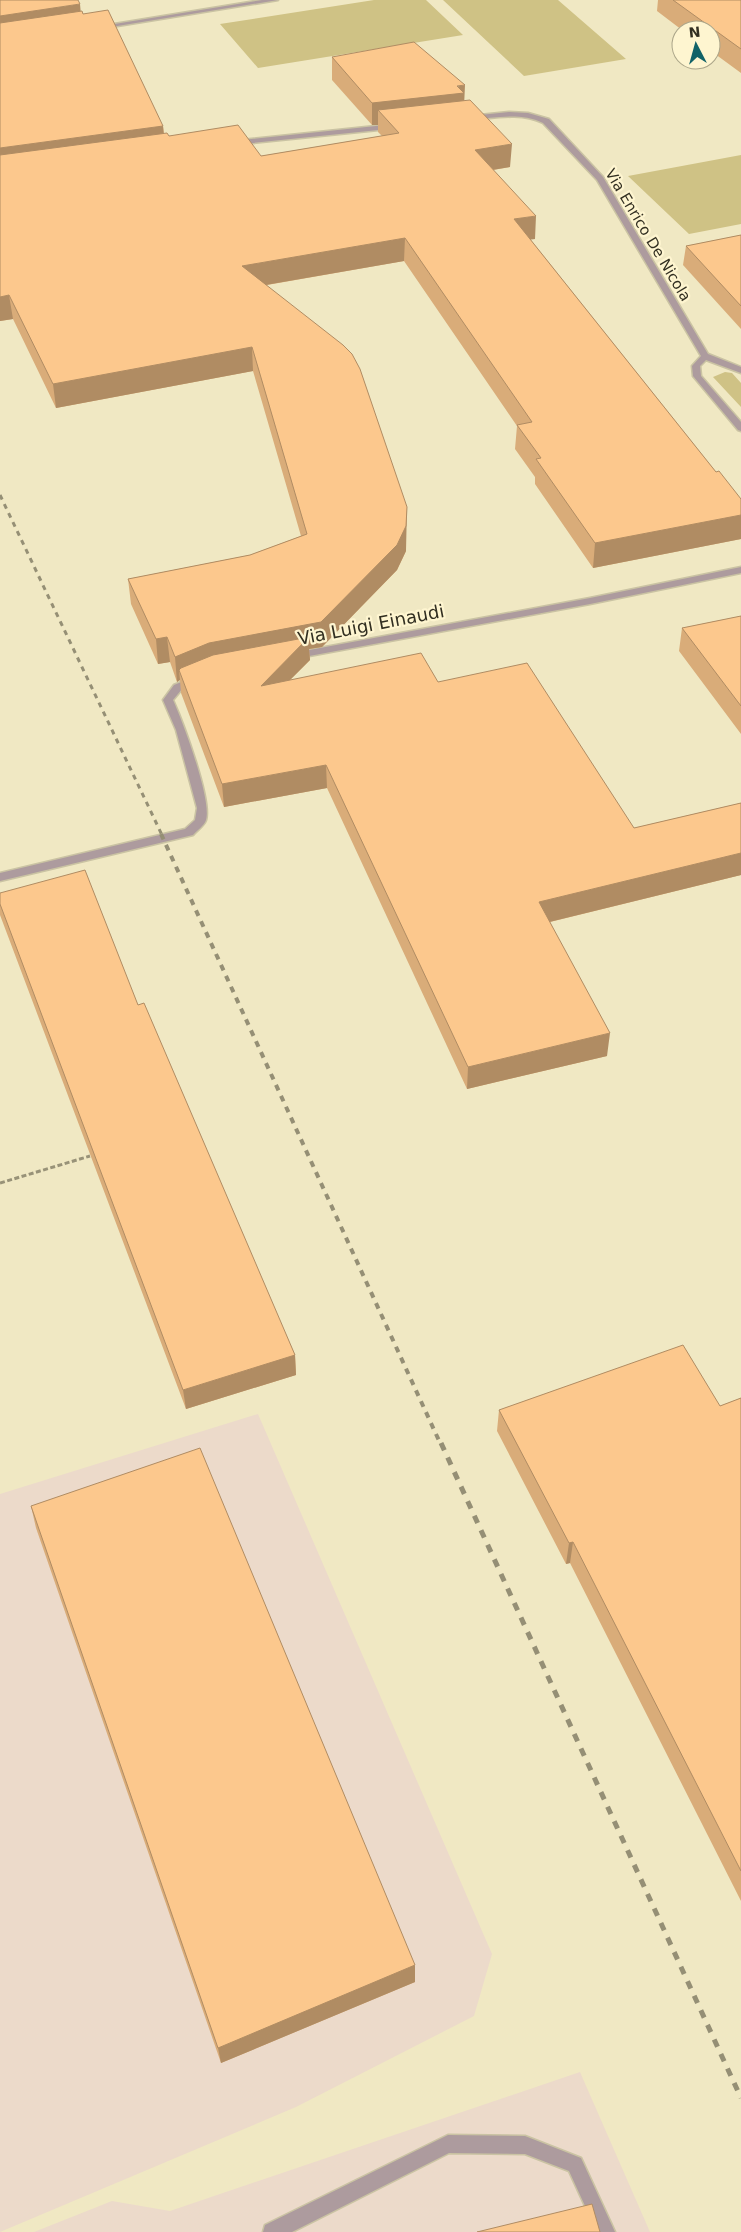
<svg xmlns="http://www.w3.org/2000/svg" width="741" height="2232" font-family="'DejaVu Sans',sans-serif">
  <rect width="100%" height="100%" fill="#f0e8c3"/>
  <!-- medical -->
  <path fill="#ecdaca" d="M 258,1414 L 492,1954 L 474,2016 L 296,2107 L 0,2232 L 0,1494 Z
    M 580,2072 L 650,2232 L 34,2232 L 112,2201 L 170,2211 Z"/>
  <!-- green -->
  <path fill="#cfc285" d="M 374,0 L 426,0 L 463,35 L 258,68 L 220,24 Z
    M 443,0 L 558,0 L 626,59 L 524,76 Z
    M 741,155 L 741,224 L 689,234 L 628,176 Z
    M 725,372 L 732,373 L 741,383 L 741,407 L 713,377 Z"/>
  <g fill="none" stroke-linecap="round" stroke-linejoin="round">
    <!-- service casing -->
    <g stroke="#cac3a3" stroke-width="3">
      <path id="service" d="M 448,2135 L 525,2136 L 581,2158 L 615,2232 L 597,2232 L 569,2171 L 525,2154 L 449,2153 L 292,2232 L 263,2232 L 265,2225 Z"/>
    </g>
    <!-- minor casing -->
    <g stroke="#cac3a3" stroke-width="3">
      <path id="minor" d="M 262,0 L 278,0 L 99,29 L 96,27 Z
        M 509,112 L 528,113 L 549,119 L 603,177 L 708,354 L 741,367 L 741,373 L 706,360 L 700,366 L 701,376 L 741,422 L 741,431 L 738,430 L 693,376 L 692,366 L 701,356 L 597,180 L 543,123 C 520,112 495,118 470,120 L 466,118 L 470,116 Z
        M 395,124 L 398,124 L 398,128 L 233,145 L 229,143 L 233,141 Z
        M 741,567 L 741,573 L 590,604 L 293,659 L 288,656 L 293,653 L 590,598 Z
        M 196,676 L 200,677 L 200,681 L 182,689 L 173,700 C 183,722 212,800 206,820 C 204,826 197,830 193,835 L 0,881 L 0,873 L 185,829 L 195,820 L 197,808 L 176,730 L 163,700 L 174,685 Z"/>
    </g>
    <!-- path -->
    <path stroke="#989278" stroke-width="3" stroke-dasharray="5 2.5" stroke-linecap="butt" d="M 0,1183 L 90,1156"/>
    <!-- service -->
    <use href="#service" fill="#ad9b9e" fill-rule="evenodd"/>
    <!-- minor -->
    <use href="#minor" fill="#ad9b9e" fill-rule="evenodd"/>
    <!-- rail-far2 -->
    <path stroke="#958f75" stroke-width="3" stroke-dasharray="5 5" stroke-linecap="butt" d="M 0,495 L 162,835"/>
    <!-- rail-far1 -->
    <path stroke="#958f75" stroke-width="4" stroke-dasharray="6 6" stroke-linecap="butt" d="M 161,834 L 441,1445"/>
    <!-- rail -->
    <path stroke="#958f75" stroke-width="5" stroke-dasharray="8 8" stroke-linecap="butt" d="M 441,1443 L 741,2098"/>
  </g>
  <!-- wall -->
  <path fill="#d9ac79" d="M 0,0 L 81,11 L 83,14 L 163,126 L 164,134 L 169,136 L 261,156 L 382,136 L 378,132 L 378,125 L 372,125 L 332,80 L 332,57 L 465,101 L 510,167 L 493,170 L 535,239 L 530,239 L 716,472 L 741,499 L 741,539 L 593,568 L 535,484 L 535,477 L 515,449 L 517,426 L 404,261 L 267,285 L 406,551 L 397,570 L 322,647 L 309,649 L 310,660 L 290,680 L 438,682 L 634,828 L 741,803 L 741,875 L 550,922 L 607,1056 L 467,1089 L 327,788 L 224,807 L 181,693 L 180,680 L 177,682 L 170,662 L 158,664 L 131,604 L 128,579 L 250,555 L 301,536 L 253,371 L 56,408 L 13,319 L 0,321 Z
    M 658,0 L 741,0 L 741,73 L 711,51 L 711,30 L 682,30 L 657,11 Z
    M 741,235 L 741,329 L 683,265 L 686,246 Z
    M 741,616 L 741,734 L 679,651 L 682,628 Z
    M 0,893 L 138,1005 L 295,1355 L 296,1375 L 186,1409 L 0,915 Z
    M 741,1398 L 741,1901 L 570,1563 L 566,1564 L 497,1431 L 499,1410 L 720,1406 Z
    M 31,1506 L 415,1965 L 415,1982 L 221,2063 L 36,1528 Z"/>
  <!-- shaded-wall -->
  <path fill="#b08c63" d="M 80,4 L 82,26 L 0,38 L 0,16 Z
    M 465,85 L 464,107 L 378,110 L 378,125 L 372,125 L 372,103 Z
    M 163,126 L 165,148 L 0,171 L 0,148 Z
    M 512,144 L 510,167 L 474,173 L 475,150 Z
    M 536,216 L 535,239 L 513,242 L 514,219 Z
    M 405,238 L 404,261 L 243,289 L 242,266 Z
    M 9,295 L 13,319 L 0,321 L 0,297 Z
    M 252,347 L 253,371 L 56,408 L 53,384 Z
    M 407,507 L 406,551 L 397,570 L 322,647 L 309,649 L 310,660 L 262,708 L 179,670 L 180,680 L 177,682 L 175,657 Z
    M 741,515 L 741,539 L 593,568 L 595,543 Z
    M 167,637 L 170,662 L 158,664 L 156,639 Z
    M 326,765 L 327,788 L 224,807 L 222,784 Z
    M 741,853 L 741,875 L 537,925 L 539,902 Z
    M 610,1033 L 607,1056 L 467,1089 L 468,1067 Z
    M 295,1355 L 296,1375 L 186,1409 L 183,1390 Z
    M 573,1542 L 570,1563 L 566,1564 L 569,1543 Z
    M 415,1965 L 415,1982 L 221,2063 L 218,2048 Z"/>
  <!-- building -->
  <path fill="#fcc88d" stroke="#b08c63" d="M 0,0 L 78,0 L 80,4 L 0,16 Z
    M 673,0 L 741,0 L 741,49 Z
    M 108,10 L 163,126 L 0,148 L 0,23 L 82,11 L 83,14 Z
    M 414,42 L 465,85 L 457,86 L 464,93 L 372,103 L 332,57 Z
    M 470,100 L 512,144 L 475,150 L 536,216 L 514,219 L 716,472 L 719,471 L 741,499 L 741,515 L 595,543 L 536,459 L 541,458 L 517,425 L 532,422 L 405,238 L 242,266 L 343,345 L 352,354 L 360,369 L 407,507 L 406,526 L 397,545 L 321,622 L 209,643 L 175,657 L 167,637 L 156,639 L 128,579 L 250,555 L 307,534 L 252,347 L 53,384 L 9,295 L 0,297 L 0,155 L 167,133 L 169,136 L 238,125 L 261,156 L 399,133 L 378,110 Z
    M 741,235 L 741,306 L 686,246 Z
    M 741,616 L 741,706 L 682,628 Z
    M 309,637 L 261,686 L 421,653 L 438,682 L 527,663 L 634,828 L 741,803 L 741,853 L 539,902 L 610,1033 L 468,1067 L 326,765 L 222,784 L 179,670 L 181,668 L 213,655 Z
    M 85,870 L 138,1005 L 144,1003 L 295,1355 L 183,1390 L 0,904 L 0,893 Z
    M 683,1345 L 720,1406 L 741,1398 L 741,1871 L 573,1542 L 569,1543 L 499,1410 Z
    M 200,1448 L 415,1965 L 218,2048 L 31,1506 Z
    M 592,2204 L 600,2232 L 477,2232 Z"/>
  <g text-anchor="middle" stroke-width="4.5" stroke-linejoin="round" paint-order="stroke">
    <!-- far-street labels -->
    <g font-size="15" fill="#322f21" stroke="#fef5d0">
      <text transform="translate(648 235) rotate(59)" y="5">Via Enrico De Nicola</text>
    </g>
    <!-- street labels -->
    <g font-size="18" fill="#322f21" stroke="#fef5d0">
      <text transform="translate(371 625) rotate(-11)" y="6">Via Luigi Einaudi</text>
    </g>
  </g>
  <!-- north arrow -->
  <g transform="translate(696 45) rotate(354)"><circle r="24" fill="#fef5d0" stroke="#aca68a"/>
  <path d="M0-4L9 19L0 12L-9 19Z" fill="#116267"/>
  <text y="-8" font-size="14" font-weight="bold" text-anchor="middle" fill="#322f21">N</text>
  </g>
</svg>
